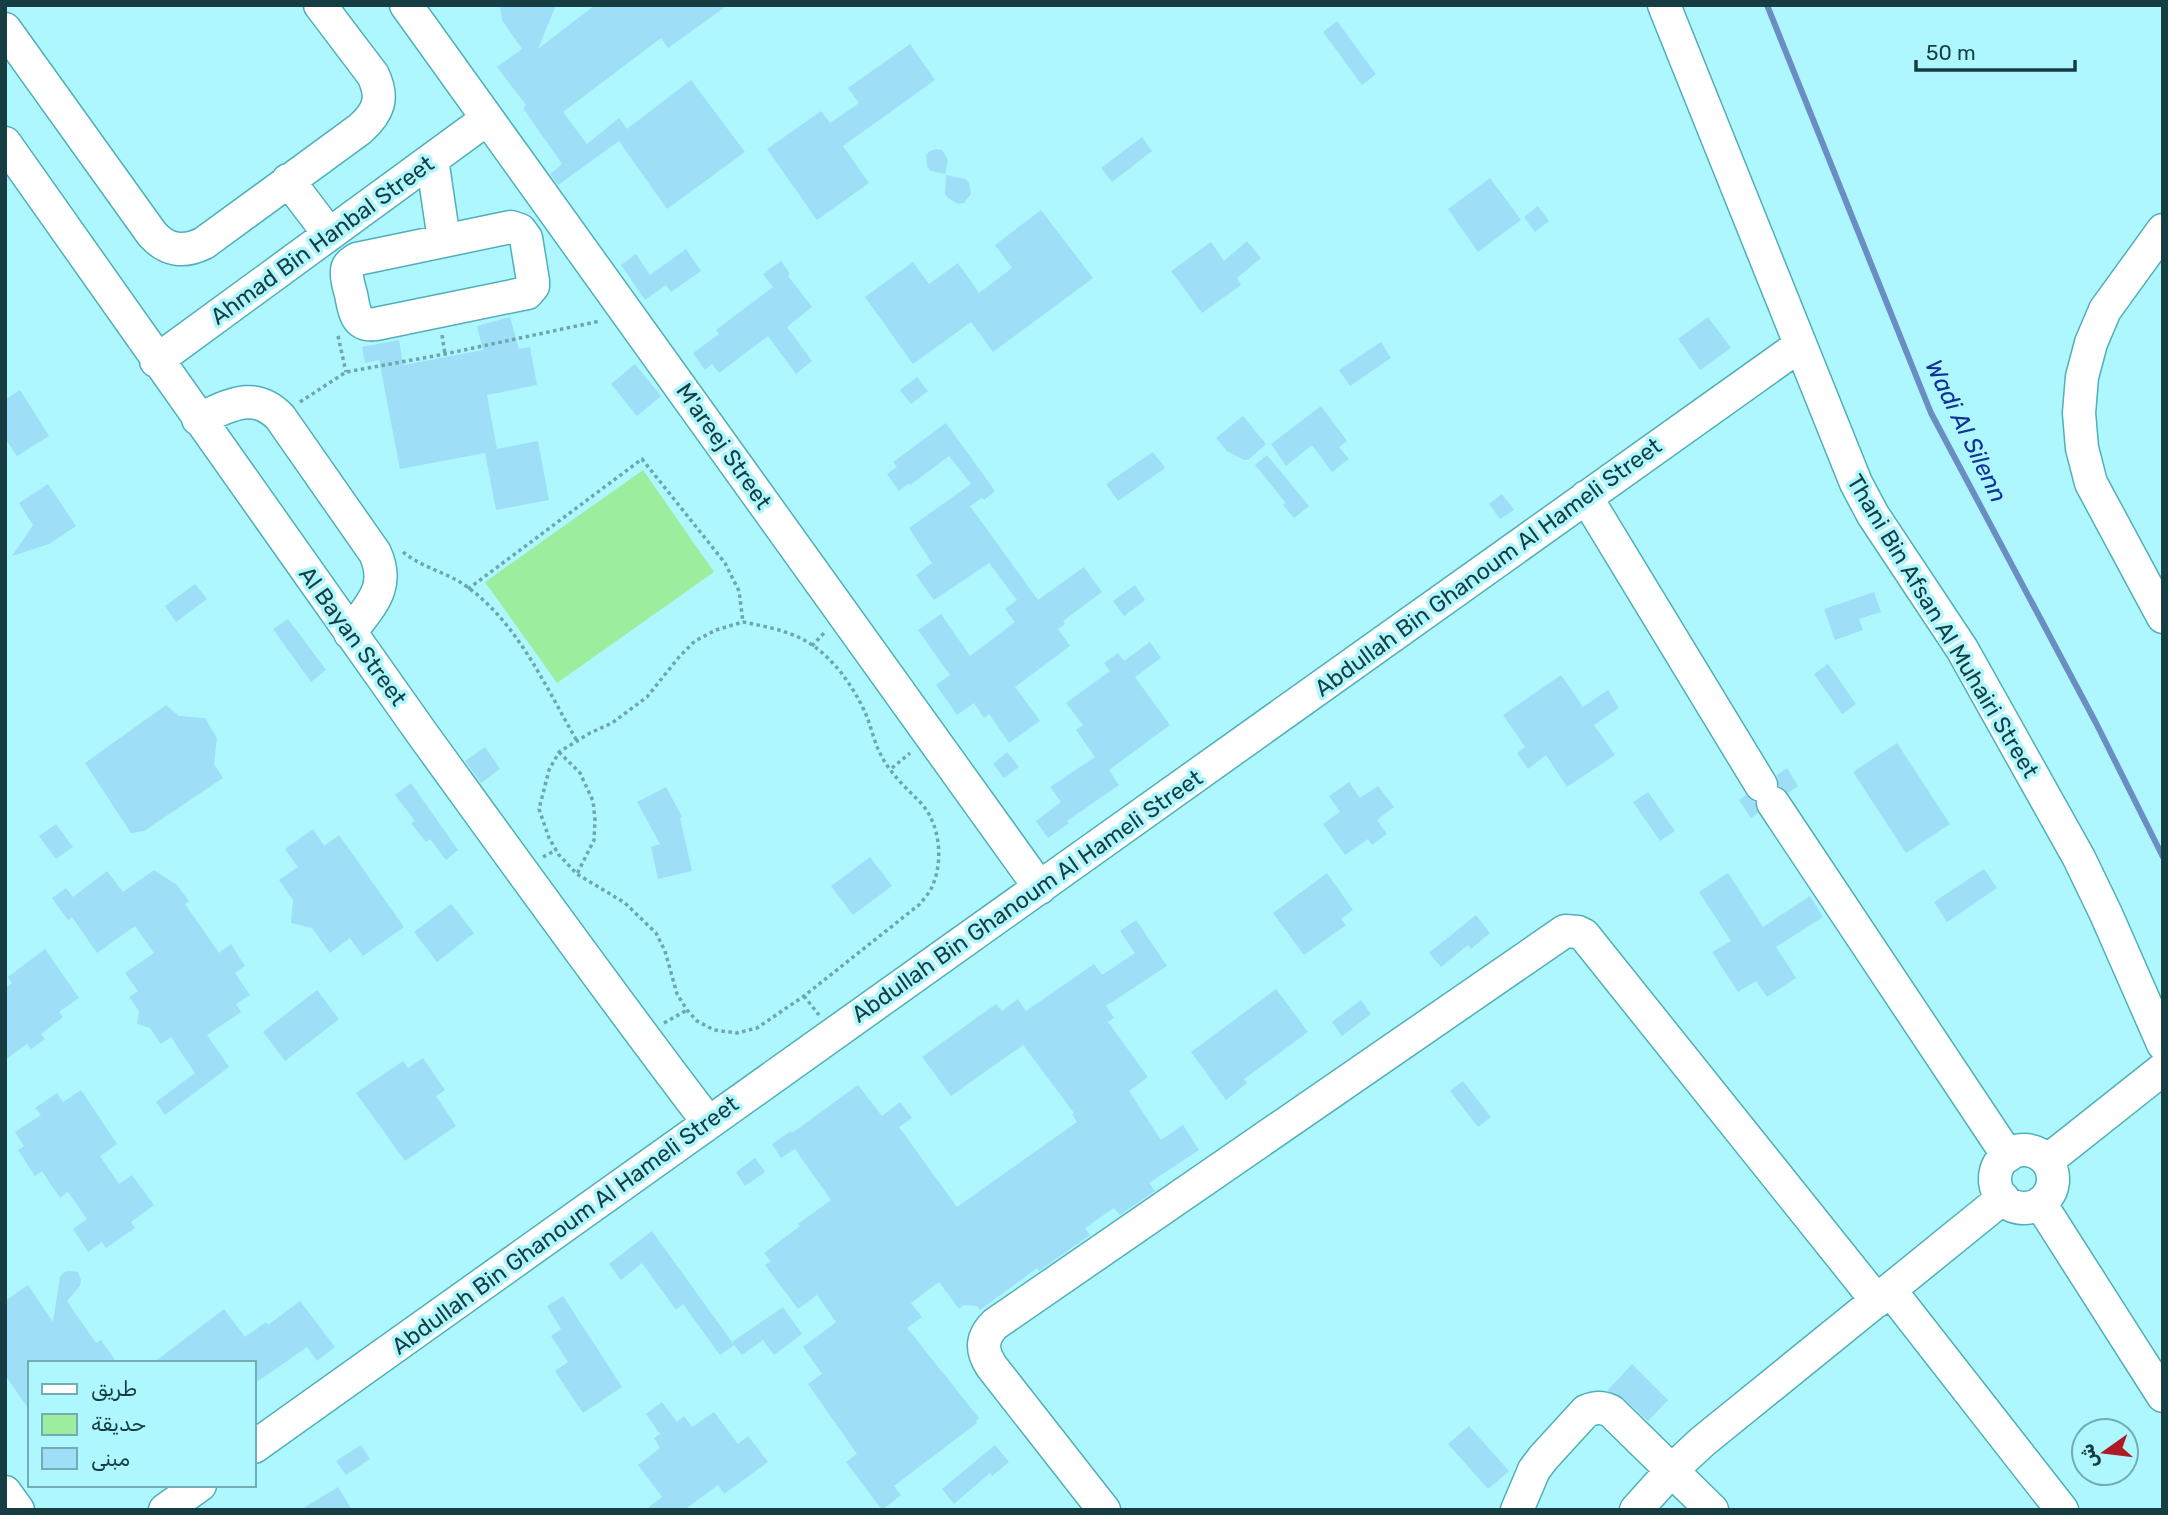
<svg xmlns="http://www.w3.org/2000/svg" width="2168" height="1515" font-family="Rubik,'Noto Sans Arabic',sans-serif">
  <rect width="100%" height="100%" fill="#aef7ff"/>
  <!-- green -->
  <path fill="#9ded9f" d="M 643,470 L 714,572 L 557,683 L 485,582 Z"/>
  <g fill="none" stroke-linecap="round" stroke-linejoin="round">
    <!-- stream -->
    <path stroke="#6a8ec3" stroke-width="6" d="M 1767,5 L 1931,413 L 2096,723 L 2163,857"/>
  </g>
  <!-- building -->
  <path fill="#9fdef7" d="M 500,5 L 556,5 L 538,49 L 595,5 L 728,5 L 668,48 L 661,38 L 563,112 L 587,144 L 619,118 L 627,129 L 691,80 L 745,152 L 667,209 L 619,141 L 558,185 L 550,174 L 562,164 L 523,108 L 526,105 L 497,67 L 522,49 L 502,20 Z
    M 1337,21 L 1376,74 L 1362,85 L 1323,32 Z
    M 910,44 L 935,80 L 843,146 L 869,183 L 817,220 L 767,149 L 821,111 L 830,123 L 859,103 L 848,88 Z
    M 1142,137 L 1152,151 L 1112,182 L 1101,168 Z
    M 936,149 L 942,150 L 948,160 L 945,174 L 931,171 L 927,167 L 926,155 L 930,151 Z
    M 946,175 L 965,179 L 969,183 L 971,194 L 964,203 L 958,204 L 948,198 L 945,193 Z
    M 1490,178 L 1521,220 L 1478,252 L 1448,209 Z
    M 1538,206 L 1549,221 L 1535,232 L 1524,217 Z
    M 1041,210 L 1093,278 L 993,352 L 971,322 L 913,364 L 865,297 L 913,262 L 929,284 L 958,263 L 979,293 L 1012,268 L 995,245 Z
    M 1247,241 L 1261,258 L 1237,278 L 1241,285 L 1202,313 L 1171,271 L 1211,242 L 1224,261 Z
    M 686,249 L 701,271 L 671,292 L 666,285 L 645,300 L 621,265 L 636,254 L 650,275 Z
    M 781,261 L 790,274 L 788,276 L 812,307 L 787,327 L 812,361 L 796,374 L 768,336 L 719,373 L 712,364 L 705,370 L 693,353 L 719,334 L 716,330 L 773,287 L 763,274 Z
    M 510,317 L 519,349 L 530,347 L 537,385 L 487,395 L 497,449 L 538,441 L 549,500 L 496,510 L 485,453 L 400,469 L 379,360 L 365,363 L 362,347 L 399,340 L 403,365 L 483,350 L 477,326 Z
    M 1708,317 L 1731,348 L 1700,370 L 1678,339 Z
    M 1381,342 L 1391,358 L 1350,386 L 1339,370 Z
    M 635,364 L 661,396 L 637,416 L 611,384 Z
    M 917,377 L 928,391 L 911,404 L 900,390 Z
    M 20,390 L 49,436 L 17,456 L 5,438 L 5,400 Z
    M 1321,406 L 1347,441 L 1339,447 L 1349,459 L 1332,472 L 1312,445 L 1286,466 L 1271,444 Z
    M 1243,416 L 1266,444 L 1248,460 L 1244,460 L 1227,451 L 1216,438 Z
    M 946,423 L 995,491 L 984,500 L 982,498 L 970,506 L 1038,600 L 1084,567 L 1102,592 L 1063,621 L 1065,624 L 1058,629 L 1070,646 L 1015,687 L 1040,721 L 1009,743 L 989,714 L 984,718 L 974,703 L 957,715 L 936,685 L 950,675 L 918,630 L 941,614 L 970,656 L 1015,622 L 1005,609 L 1017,600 L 989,563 L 934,600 L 916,575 L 932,563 L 909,528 L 971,484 L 949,456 L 910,485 L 909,483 L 899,491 L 887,474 L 897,467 L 893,462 Z
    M 1153,452 L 1165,468 L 1118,501 L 1106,484 Z
    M 1267,455 L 1309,506 L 1294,518 L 1283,505 L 1286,503 L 1255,465 Z
    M 48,484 L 76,526 L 49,544 L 12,556 L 33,525 L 19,503 Z
    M 1502,494 L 1514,510 L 1500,519 L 1489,504 Z
    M 195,584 L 207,599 L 176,622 L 165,606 Z
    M 1135,585 L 1145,600 L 1124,616 L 1113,601 Z
    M 1874,592 L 1881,612 L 1859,619 L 1863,630 L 1835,640 L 1824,609 Z
    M 288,619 L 326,670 L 311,682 L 273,629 Z
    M 1150,642 L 1161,658 L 1135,677 L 1170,725 L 1109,770 L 1119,785 L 1067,821 L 1069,823 L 1048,838 L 1036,821 L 1061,802 L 1050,787 L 1095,757 L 1076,730 L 1083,725 L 1066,703 L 1110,671 L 1104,663 L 1118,653 L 1124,661 Z
    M 1828,664 L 1856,704 L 1842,714 L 1814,674 Z
    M 1561,675 L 1583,707 L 1608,690 L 1619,708 L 1594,725 L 1615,755 L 1567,787 L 1546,755 L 1528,769 L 1517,753 L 1525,747 L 1503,715 Z
    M 166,705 L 179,716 L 205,718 L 217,738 L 214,764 L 223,778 L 144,831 L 131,833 L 85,763 Z
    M 1897,743 L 1950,824 L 1906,853 L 1853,772 Z
    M 485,747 L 500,769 L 481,783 L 465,761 Z
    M 1007,752 L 1019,767 L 1004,778 L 993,764 Z
    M 1787,768 L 1798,786 L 1788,793 L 1779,786 L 1777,775 Z
    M 1349,782 L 1360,798 L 1378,786 L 1394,807 L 1377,820 L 1387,834 L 1372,845 L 1368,839 L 1345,855 L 1323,824 L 1340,812 L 1329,796 Z
    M 411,783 L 458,850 L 446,860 L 430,839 L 426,842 L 411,823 L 415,821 L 395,795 Z
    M 666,787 L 682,817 L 680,818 L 692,871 L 658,879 L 651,847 L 660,844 L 637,802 Z
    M 1648,792 L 1675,831 L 1660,841 L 1633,802 Z
    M 1746,795 L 1755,802 L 1758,813 L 1751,818 L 1739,800 Z
    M 56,824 L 73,847 L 56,859 L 39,836 Z
    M 313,829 L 324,846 L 339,835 L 404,927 L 363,956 L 350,938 L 330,953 L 312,928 L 291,923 L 293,900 L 279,880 L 298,867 L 285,849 Z
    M 870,857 L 892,886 L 853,915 L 831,886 Z
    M 1984,869 L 1997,888 L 1947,922 L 1934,902 Z
    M 154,870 L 177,885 L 189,901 L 185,904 L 219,953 L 231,944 L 245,966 L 235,973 L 250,995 L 236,1004 L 241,1012 L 207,1035 L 229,1067 L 165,1115 L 156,1102 L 195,1073 L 171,1037 L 161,1044 L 150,1028 L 137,1024 L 139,1011 L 129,997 L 138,991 L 125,973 L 154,953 L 135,926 L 97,953 L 72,917 L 68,920 L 52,898 L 66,888 L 73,897 L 107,871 L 123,892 Z
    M 1327,873 L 1353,910 L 1341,919 L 1346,925 L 1304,955 L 1273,913 Z
    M 1728,873 L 1763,927 L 1810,896 L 1823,917 L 1776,947 L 1796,978 L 1767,997 L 1756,981 L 1738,992 L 1712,952 L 1731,941 L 1699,892 Z
    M 451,904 L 474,933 L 437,962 L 414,932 Z
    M 1476,915 L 1490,933 L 1471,949 L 1468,945 L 1441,967 L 1429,953 Z
    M 1136,920 L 1167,966 L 1106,1006 L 1114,1018 L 1108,1022 L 1148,1077 L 1129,1091 L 1161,1140 L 1183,1125 L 1199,1150 L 1149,1183 L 1155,1191 L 1120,1215 L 1114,1208 L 1085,1228 L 1090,1235 L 1039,1271 L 1037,1268 L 980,1310 L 977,1306 L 964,1305 L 959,1309 L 939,1282 L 911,1303 L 922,1317 L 907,1328 L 979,1418 L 976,1421 L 977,1423 L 894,1486 L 901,1495 L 882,1510 L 846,1462 L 857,1454 L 808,1384 L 822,1374 L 803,1347 L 836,1322 L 817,1295 L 798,1309 L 765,1265 L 771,1261 L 764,1253 L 800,1226 L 798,1224 L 831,1200 L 795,1149 L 781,1158 L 772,1144 L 791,1131 L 792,1133 L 858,1085 L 882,1116 L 900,1102 L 912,1118 L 899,1127 L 957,1207 L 1077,1122 L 1072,1115 L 1074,1113 L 1023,1045 L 951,1096 L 922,1057 L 996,1004 L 1002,1011 L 1018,999 L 1026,1011 L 1094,964 L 1102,975 L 1135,953 L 1120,931 Z
    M 45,949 L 79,998 L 59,1012 L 63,1017 L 41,1034 L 45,1039 L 31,1049 L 27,1044 L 5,1060 L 5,988 L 12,983 L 8,977 Z
    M 1276,989 L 1308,1032 L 1244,1079 L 1247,1083 L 1226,1100 L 1191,1052 Z
    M 317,990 L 339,1019 L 285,1061 L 263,1032 Z
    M 1361,1000 L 1371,1014 L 1342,1036 L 1332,1022 Z
    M 423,1058 L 445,1090 L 436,1096 L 456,1126 L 405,1161 L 356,1093 L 403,1061 L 408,1068 Z
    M 1463,1081 L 1491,1117 L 1478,1127 L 1450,1091 Z
    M 81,1090 L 117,1144 L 100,1156 L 119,1184 L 132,1175 L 154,1205 L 131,1222 L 135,1228 L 106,1248 L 102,1242 L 88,1252 L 73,1229 L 87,1219 L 68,1192 L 60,1198 L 42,1171 L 35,1176 L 18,1150 L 24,1146 L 15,1132 L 41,1115 L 35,1108 L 57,1093 L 63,1102 Z
    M 755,1158 L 765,1172 L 745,1186 L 736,1172 Z
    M 652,1231 L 732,1342 L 783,1307 L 802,1334 L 774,1355 L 763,1340 L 742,1355 L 734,1345 L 720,1355 L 683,1304 L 676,1310 L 642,1263 L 621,1280 L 609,1264 Z
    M 69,1271 L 78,1272 L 81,1280 L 80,1286 L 67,1301 L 96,1343 L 101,1340 L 117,1363 L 30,1363 L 30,1411 L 5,1375 L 5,1301 L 28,1285 L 53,1322 L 60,1277 L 64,1272 Z
    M 563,1296 L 622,1387 L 583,1413 L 555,1371 L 568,1362 L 551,1336 L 561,1329 L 547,1306 Z
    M 300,1301 L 335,1347 L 317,1361 L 307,1347 L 254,1384 L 254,1363 L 153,1363 L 224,1309 L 245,1337 L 266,1322 L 268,1325 Z
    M 1632,1364 L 1668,1400 L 1648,1421 L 1623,1398 L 1607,1391 Z
    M 662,1402 L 677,1422 L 684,1416 L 692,1427 L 714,1412 L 738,1444 L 748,1436 L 768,1462 L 724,1494 L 718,1485 L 684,1510 L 645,1510 L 662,1497 L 638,1465 L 660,1448 L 654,1438 L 660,1434 L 646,1414 Z
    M 1469,1426 L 1509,1471 L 1488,1489 L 1448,1444 Z
    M 361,1445 L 370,1459 L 346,1475 L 336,1461 Z
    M 995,1445 L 1009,1462 L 992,1476 L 990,1473 L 954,1504 L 942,1489 Z
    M 338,1487 L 352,1510 L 300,1510 Z"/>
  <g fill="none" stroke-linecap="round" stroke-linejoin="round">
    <!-- minor casing -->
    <g stroke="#50afb9" stroke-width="35">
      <path id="minor" d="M 406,5 L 1040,888
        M 1664,5 L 1856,483 L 1873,515 L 1962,649 L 2079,858 L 2106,914 L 2163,1044
        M 5,29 L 152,234 C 167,251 184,253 204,243 L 360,129 C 379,112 384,98 373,75 L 320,5
        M 5,143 C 142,340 281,536 421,732 C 516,863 610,994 708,1122
        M 432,159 L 444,240
        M 288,180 L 329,234
        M 511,227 L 520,230 L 526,238 L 533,281 L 533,286 L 527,293 L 376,324 C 355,327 354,310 351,294 C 349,287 346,278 347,271 C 347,265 352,262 357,259 Z
        M 2163,230 L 2105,310 L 2091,343 L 2082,377 L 2079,413 L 2082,448 L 2091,483 L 2163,617
        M 156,361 L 487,119
        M 198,419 C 228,407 253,389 280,417 L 375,553 C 391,588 370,605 350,633
        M 1586,497 L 1761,785
        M 1773,803 L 2008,1156
        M1995 1179a29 29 0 1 1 58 0a29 29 0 1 1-58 0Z
        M 2047,1161 L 2163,1069
        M 2040,1203 L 2163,1396
        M 1890,1290 L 2062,1510
        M 254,1447 L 1799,346
        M 5,1492 L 18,1510
        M 165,1510 L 200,1485
        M 1104,1510 L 992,1367 C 981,1351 981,1338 995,1324 L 1565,931 L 1578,932 L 1584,935 L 1877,1301
        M 1517,1510 L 1534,1470 L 1543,1458 L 1586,1411 C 1596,1407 1602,1407 1611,1411 L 1712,1510
        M 1636,1510 L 1672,1470 L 1702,1442 L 2003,1198"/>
    </g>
    <!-- path -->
    <path stroke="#6ca7ad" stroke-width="3.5" stroke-dasharray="3.5 3.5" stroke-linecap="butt" d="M 442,335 L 445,354
      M 338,336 L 346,372
      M 300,402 L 346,372 L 445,354 L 600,321
      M 403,552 C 420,566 441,571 460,582 C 516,618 545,686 577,741
      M 468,589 L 642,459 L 725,563 L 739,591 L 743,622
      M 743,622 C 763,626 786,630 804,640 C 832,655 855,688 867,717 C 872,730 875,745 882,757 C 891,774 906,788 920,802 C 940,823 944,860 932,887 C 929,893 924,899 920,904 L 804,996 L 757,1028 L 737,1033 L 714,1030 L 697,1021 L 687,1010 L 677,994 L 665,951 L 656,933 L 625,903 L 577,874 L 559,855 L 549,838 L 539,809 L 549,770 L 559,752 L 590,733 L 612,723 L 647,697 L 679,657 L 695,641 L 716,630 Z
      M 812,646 L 824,633
      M 559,752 L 580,773 L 593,801 L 595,819 L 594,840 L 577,874
      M 892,768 L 910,753
      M 543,857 L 556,850
      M 804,996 L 819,1015
      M 664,1023 L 687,1010"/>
    <!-- minor -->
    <use href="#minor" stroke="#fff" stroke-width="32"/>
  </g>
  <g text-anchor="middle" stroke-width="7" stroke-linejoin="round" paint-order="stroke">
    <!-- street labels -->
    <g font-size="23" fill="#163e42" stroke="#aef7ff">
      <text transform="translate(322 240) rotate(-36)" y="8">Ahmad Bin Hanbal Street</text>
      <text transform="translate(724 446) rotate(55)" y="8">M'areej Street</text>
      <text transform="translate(1488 567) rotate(-36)" y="8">Abdullah Bin Ghanoum Al Hameli Street</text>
      <text transform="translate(1943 626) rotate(59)" y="8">Thani Bin Afsan Al Muhairi Street</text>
      <text transform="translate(353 636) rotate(54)" y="8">Al Bayan Street</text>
      <text transform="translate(1027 896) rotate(-35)" y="8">Abdullah Bin Ghanoum Al Hameli Street</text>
      <text transform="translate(565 1225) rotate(-36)" y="8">Abdullah Bin Ghanoum Al Hameli Street</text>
    </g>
    <!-- water labels -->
    <g font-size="24" font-style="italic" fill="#113299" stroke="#aef7ff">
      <text transform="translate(1966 431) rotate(64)" y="8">Wadi Al Silenn</text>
    </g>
  </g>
  <!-- border -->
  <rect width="2168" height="1515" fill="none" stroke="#163e42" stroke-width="14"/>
  <!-- legend -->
  <rect x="28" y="1361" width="228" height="126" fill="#aef7ff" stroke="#71adb3" stroke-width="2"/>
  <rect x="42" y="1384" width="35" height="10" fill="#ffffff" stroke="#71adb3" stroke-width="2"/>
  <text x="91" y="1396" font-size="21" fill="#163e42">طريق</text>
  <rect x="42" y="1414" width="35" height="21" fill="#9ded9f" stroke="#71adb3" stroke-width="2"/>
  <text x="91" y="1431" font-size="21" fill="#163e42">حديقة</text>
  <rect x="42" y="1448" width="35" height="21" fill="#9fdef7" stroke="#71adb3" stroke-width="2"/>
  <text x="91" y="1466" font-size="21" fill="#163e42">مبنى</text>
  <!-- north arrow -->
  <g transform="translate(2105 1452) rotate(256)"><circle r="33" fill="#aef7ff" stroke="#71adb3" stroke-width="2"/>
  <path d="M0-5L12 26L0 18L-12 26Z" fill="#ae1b24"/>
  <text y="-10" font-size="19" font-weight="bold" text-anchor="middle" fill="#163e42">ش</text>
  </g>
  <!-- scale -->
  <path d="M1916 60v10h159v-10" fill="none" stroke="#163e42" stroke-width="3.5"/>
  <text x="1926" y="60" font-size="21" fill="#163e42" stroke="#aef7ff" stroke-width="5" paint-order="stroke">50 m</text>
</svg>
